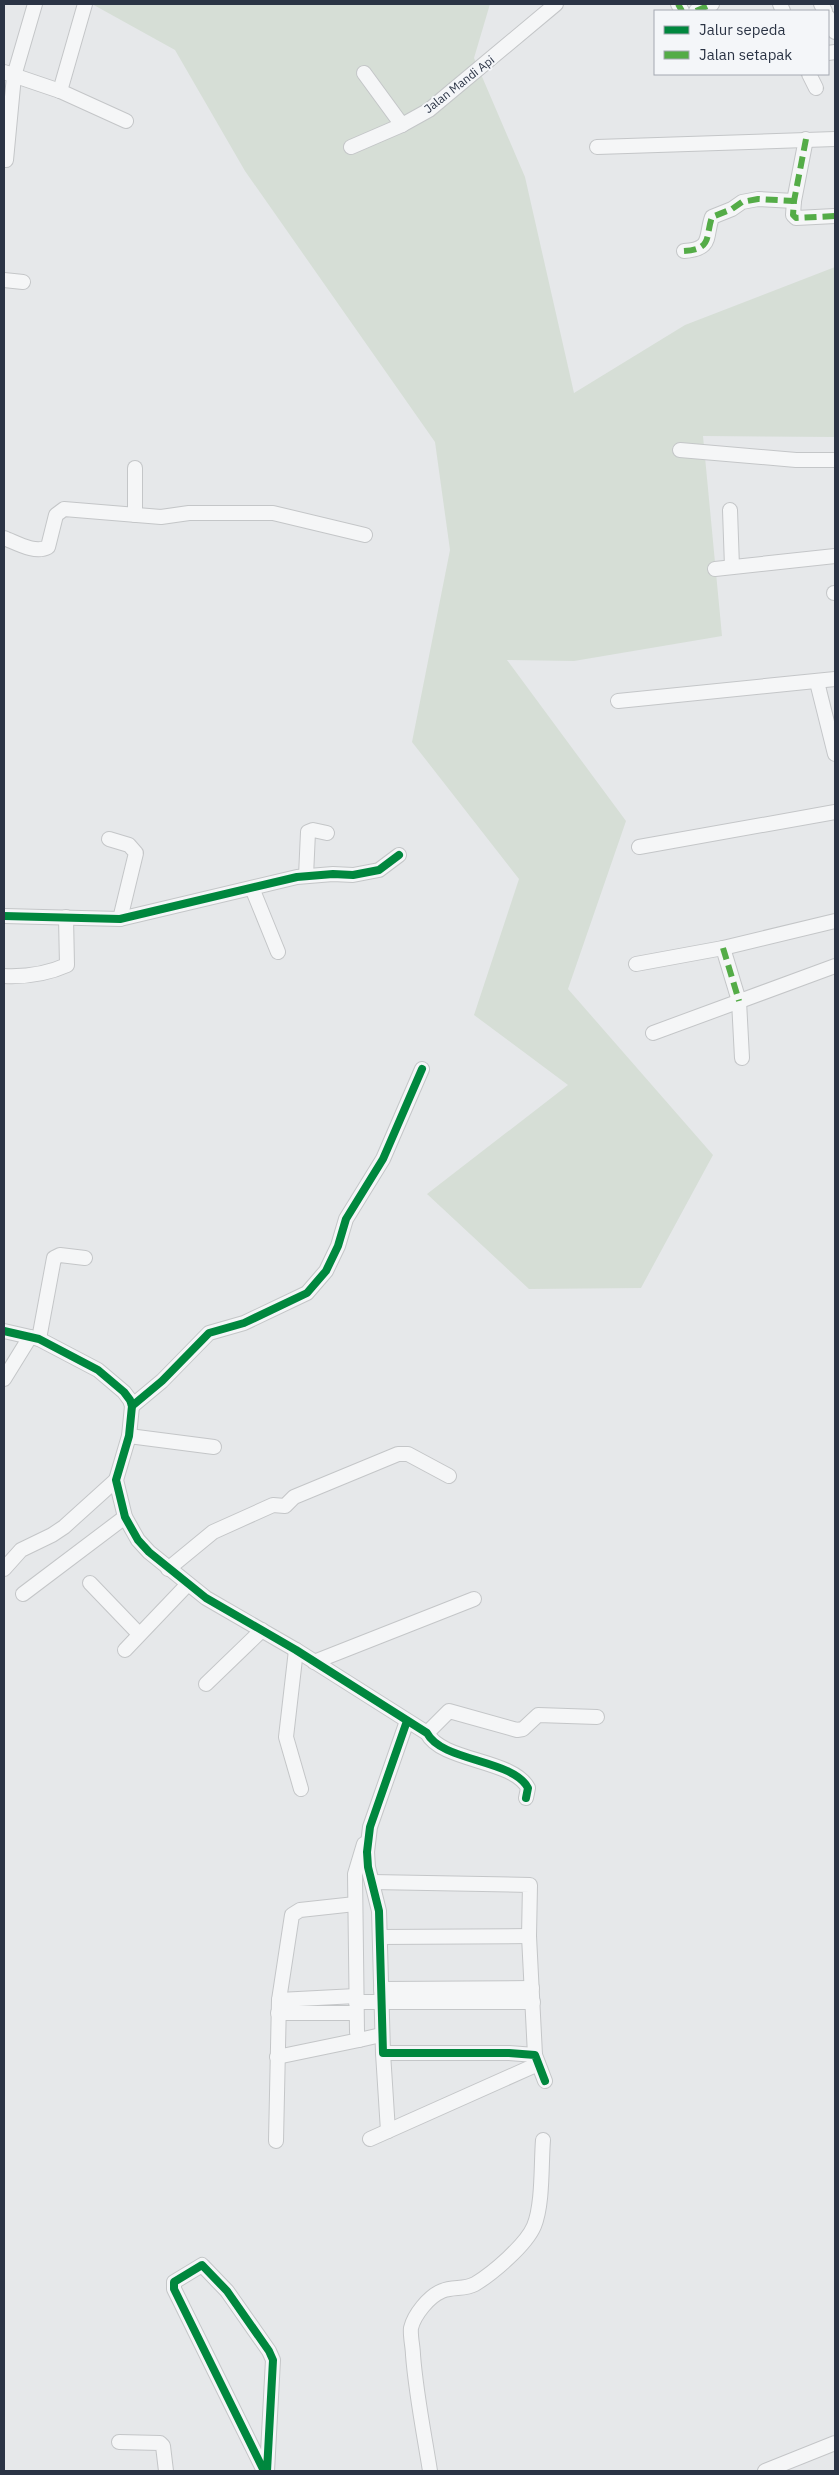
<svg xmlns="http://www.w3.org/2000/svg" width="839" height="2475" font-family="'IBM Plex Sans',sans-serif">
<rect width="100%" height="100%" fill="#e6e8ea"/>
<path fill="#d6ded6" d="M92,4H490L474,58L525,177L574,393L685,325L835,267V437L703,436L722,636L574,661L507,660L626,821L568,989L713,1155L641,1288L529,1289L427,1194L568,1085L474,1015L519,879L412,742L450,550L435,442L245,171L175,50Z"/>
<g fill="none" stroke-linecap="round" stroke-linejoin="round">
<defs>
<g id="minor">
<path d="M678,4L682,11"/>
<path d="M780,4L783,11"/>
<path d="M821,4L825,11"/>
<path d="M696,11L712,4"/>
<path d="M828,17L835,32"/>
<path d="M828,53L835,52"/>
<path d="M4,72L60,91L126,121"/>
<path d="M364,73L402,125"/>
<path d="M809,74L816,88"/>
<path d="M60,91L85,4"/>
<path d="M806,139L794,201L793,215L796,218L835,216"/>
<path d="M351,147L402,125L429,110L556,4"/>
<path d="M597,147L835,139"/>
<path d="M6,160L14,76L35,4"/>
<path d="M684,251C713,249 705,237 712,217L732,209L742,202L758,199L794,201"/>
<path d="M4,280L23,282"/>
<path d="M680,450L796,460H835"/>
<path d="M135,468V515"/>
<path d="M730,510L732,567"/>
<path d="M4,538C17,543 35,554 48,547L56,515L64,509L161,517L189,513H273L365,535"/>
<path d="M715,569L835,556"/>
<path d="M834,593H835"/>
<path d="M817,682L835,754"/>
<path d="M618,701L835,679"/>
<path d="M109,839L129,845L136,853L120,919"/>
<path d="M639,847L835,812"/>
<path d="M306,876L308,832L313,830L327,833"/>
<path d="M252,888L278,952"/>
<path d="M4,916L120,919L297,877L333,874L353,875L379,870L399,855"/>
<path d="M723,948L739,1001L742,1058"/>
<path d="M636,964L723,948L835,921"/>
<path d="M4,976C26,977 47,974 67,965L66,917"/>
<path d="M653,1033L835,966"/>
<path d="M4,1331L39,1339L98,1370L124,1392L130,1400L132,1406L129,1436L116,1480L125,1517L138,1540L149,1552L206,1598L296,1650L427,1733C442,1762 513,1759 528,1788L526,1798"/>
<path d="M39,1339L54,1258L60,1255L85,1258"/>
<path d="M4,1379L30,1337"/>
<path d="M132,1406L162,1381L209,1333L244,1323L307,1293L326,1271L338,1246L346,1219L383,1159L422,1069"/>
<path d="M129,1436L214,1447"/>
<path d="M4,1569L21,1550L52,1535L64,1527L116,1480"/>
<path d="M168,1569L213,1532L273,1505L285,1506L294,1497L398,1454H408L449,1476"/>
<path d="M90,1583L139,1634"/>
<path d="M23,1594L125,1517"/>
<path d="M125,1650L187,1585"/>
<path d="M296,1650L286,1737L301,1789"/>
<path d="M314,1662L474,1599"/>
<path d="M206,1684L262,1630"/>
<path d="M407,1721L370,1827L367,1852L368,1867L379,1911L383,2053H509L535,2055L545,2081"/>
<path d="M427,1733L449,1711L517,1730L523,1729L538,1715L597,1717"/>
<path d="M364,1844L355,1874L357,2032L359,2040L381,2035"/>
<path d="M372,1882L530,1885L529,1936L535,2055"/>
<path d="M380,1937L529,1936"/>
<path d="M381,1989L532,1988"/>
<path d="M279,2000L356,1996"/>
<path d="M356,2002H533"/>
<path d="M278,2013H356"/>
<path d="M383,2053L388,2131"/>
<path d="M277,2057L359,2040"/>
<path d="M370,2139L538,2064"/>
<path d="M276,2141L279,2000L292,1915L300,1910L355,1904"/>
<path d="M119,2442L160,2443L163,2446L166,2471"/>
<path d="M264,2471L174,2289V2282L202,2265L227,2291L269,2351L273,2360L267,2471"/>
<path d="M430,2471C424,2433 416,2394 413,2355C413,2347 410,2336 411,2328C414,2315 429,2296 442,2291C453,2286 464,2290 475,2284C493,2273 526,2245 534,2226C543,2204 541,2165 543,2140"/>
<path d="M765,2471L835,2443"/>
</g>
</defs>
<use href="#minor" stroke="#c4c6c8" stroke-width="16"/>
<use href="#minor" stroke="#f5f6f7" stroke-width="14"/>
<g stroke="#54ac47" stroke-width="6" stroke-dasharray="12 6" stroke-linecap="butt">
<path d="M678,4L682,11"/>
<path d="M696,11L712,4"/>
<path d="M806,139L794,201L793,215L796,218L835,216"/>
<path d="M684,251C713,249 705,237 712,217L732,209L742,202L758,199L794,201"/>
<path d="M723,948L739,1001"/>
</g>
<defs>
<g id="cycleway">
<path d="M4,916L120,919L297,877L333,874L353,875L379,870L399,855"/>
<path d="M4,1331L39,1339L98,1370L124,1392L130,1400L132,1406L129,1436L116,1480L125,1517L138,1540L149,1552L206,1598L296,1650L427,1733C442,1762 513,1759 528,1788L526,1798"/>
<path d="M132,1406L162,1381L209,1333L244,1323L307,1293L326,1271L338,1246L346,1219L383,1159L422,1069"/>
<path d="M407,1721L370,1827L367,1852L368,1867L379,1911L383,2053H509L535,2055L545,2081"/>
<path d="M264,2471L174,2289V2282L202,2265L227,2291L269,2351L273,2360L267,2471"/>
</g>
</defs>
<use href="#cycleway" stroke="#f4f6f9" stroke-width="11"/>
<use href="#cycleway" stroke="#00873e" stroke-width="8"/>
</g>
<g text-anchor="middle" dominant-baseline="central" stroke-width="4" stroke-linejoin="round" paint-order="stroke">
<g font-size="12" fill="#2b3445" stroke="#f4f6f9">
<text transform="translate(459 84) rotate(-38)">Jalan Mandi Api</text>
</g>
</g>
<rect width="839" height="2475" fill="none" stroke="#2b3445" stroke-width="10"/>
<rect x="654" y="10" width="175" height="65" fill="#f4f6f9" stroke="#a4a8b1"/>
<rect x="664" y="26" width="25" height="8" fill="#00873e" stroke="#a4a8b1"/>
<text x="699" y="35" font-size="15" fill="#2b3445">Jalur sepeda</text>
<rect x="664" y="51" width="25" height="8" fill="#54ac47" stroke="#a4a8b1"/>
<text x="699" y="60" font-size="15" fill="#2b3445">Jalan setapak</text>
</svg>
